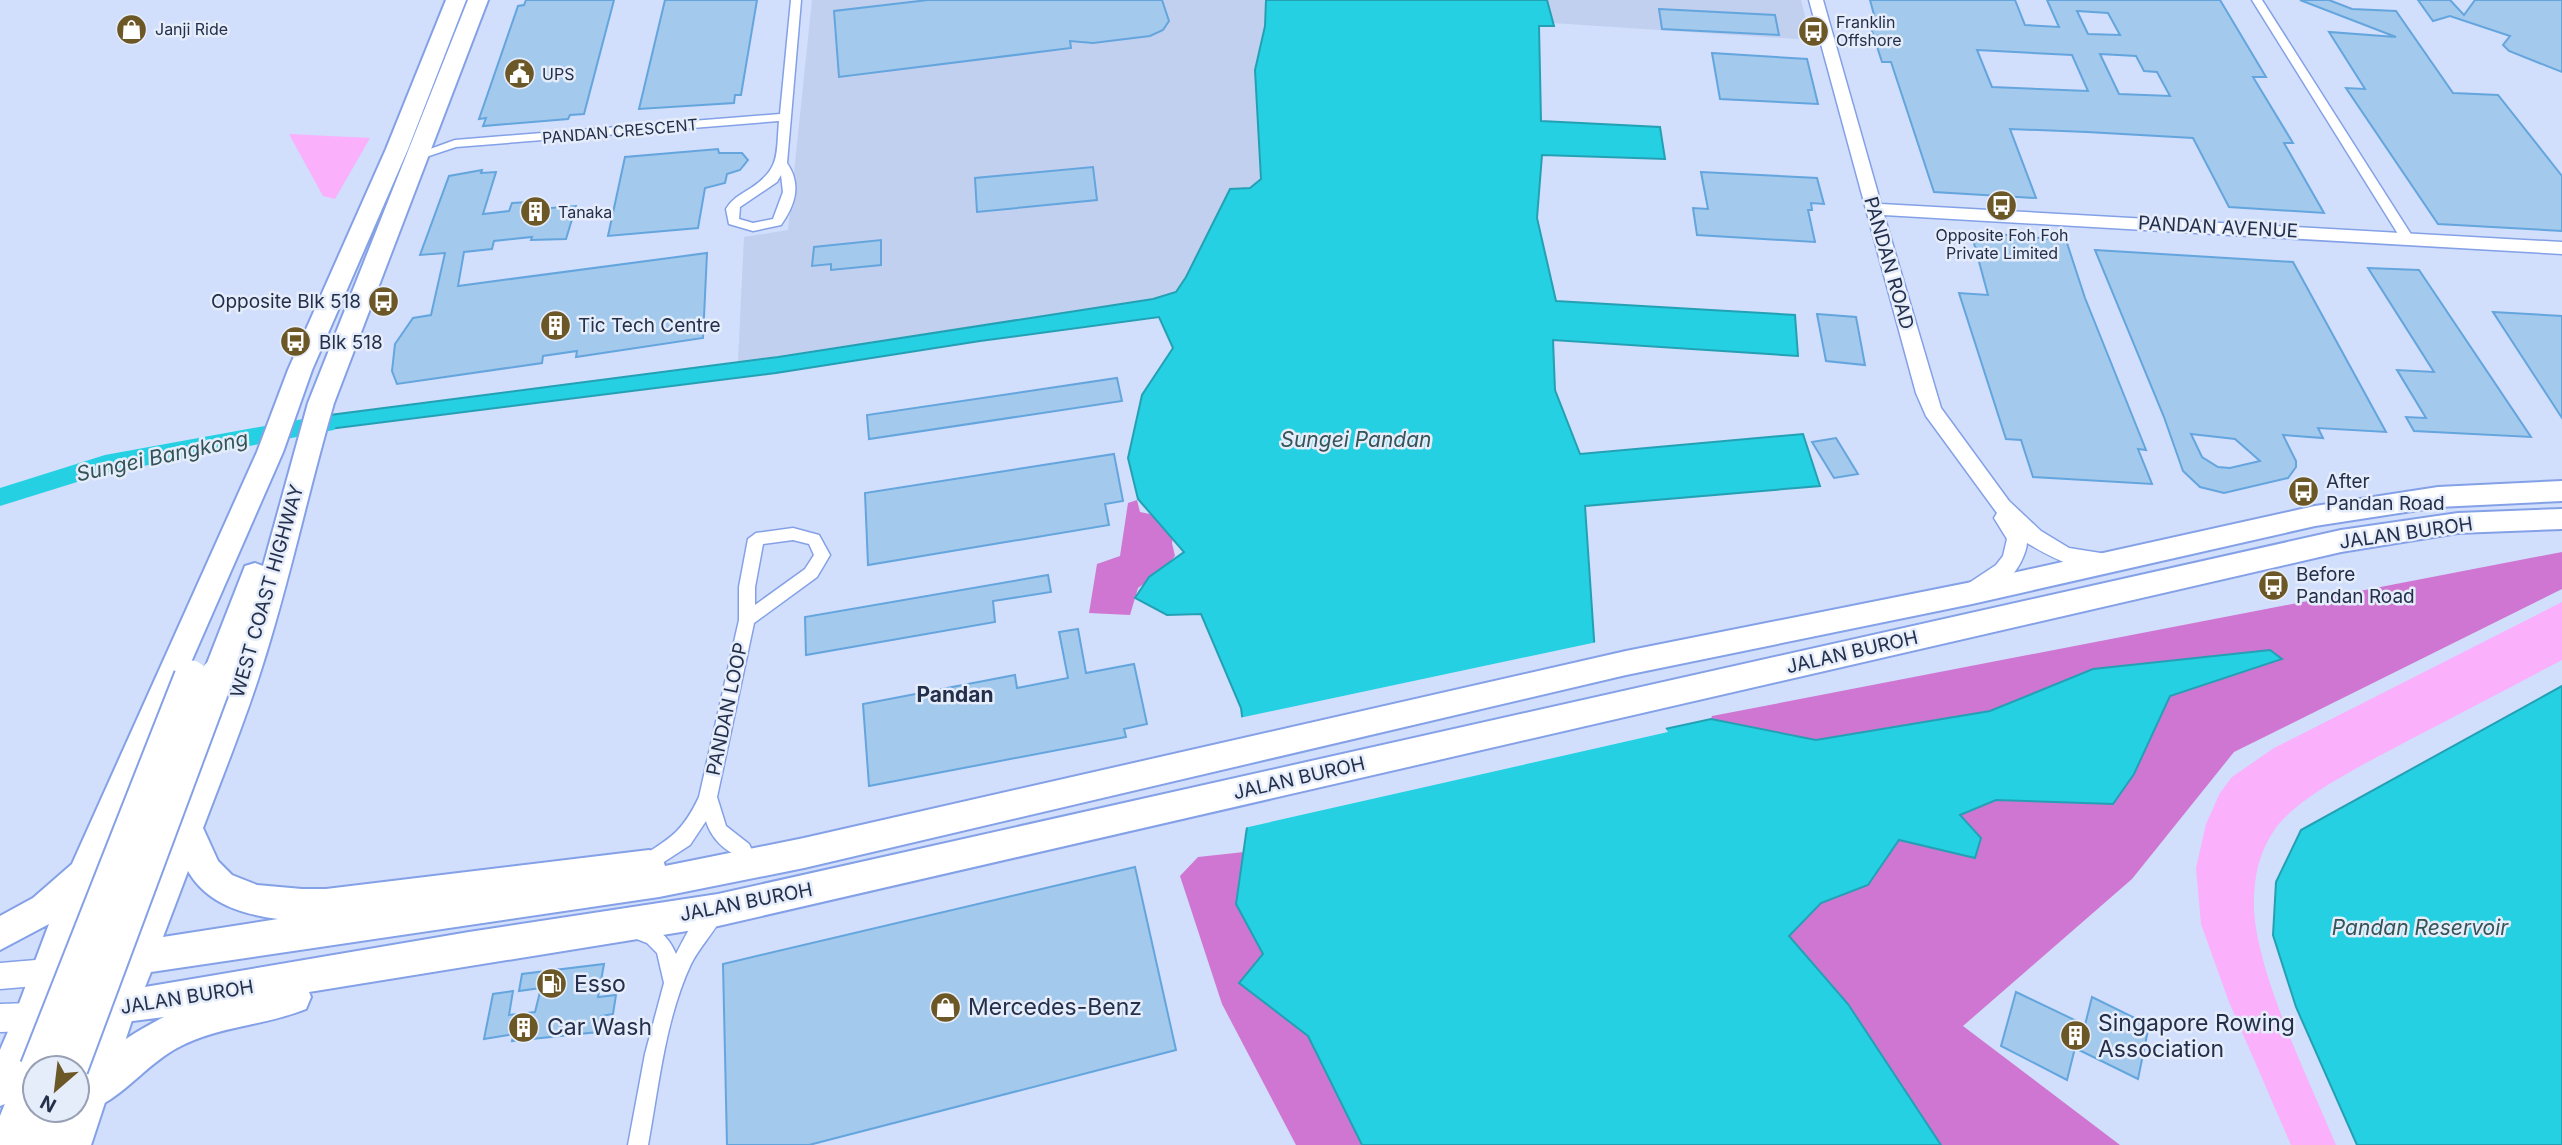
<svg xmlns="http://www.w3.org/2000/svg" width="2562" height="1145" font-family="Inter,sans-serif">
<rect width="100%" height="100%" fill="#d1defc"/>
<g fill="#c1d0ef">
<path d="M812,0H1269L1261,179L1250,188L1176,292L1153,299L738,362L744,237L788,230Z"/>
<path d="M1547,0H1801L1811,40L1553,23Z"/>
</g>
<g fill="#fab0fb">
<path d="M289,134L370,138L335,199L323,196Z"/>
<path d="M2562,602V660C2512,686 2462,713 2411,739C2373,760 2300,794 2275,829C2258,853 2253,881 2254,910C2258,977 2309,1080 2336,1145H2291L2229,1002L2201,924L2196,868L2206,824L2220,793L2232,777L2274,748Z"/>
</g>
<g fill="#cf76d2">
<path d="M1137,500L1140,512L1164,517L1175,526L1172,543L1175,556L1163,570L1138,588L1130,615L1089,613L1097,564L1120,556L1128,503Z"/>
<path d="M2562,552V589L2234,752L2132,879L1963,1026L2120,1145H1941L1848,1004L1789,936L1821,903L1868,884L1899,840L1996,800L2134,774L2170,696L2281,659L2093,669L1990,711L1816,740L1711,719L1712,716Z"/>
<path d="M1244,852L1236,904L1263,954L1239,983L1308,1036L1362,1145H1296L1222,1004L1180,876L1198,857Z"/>
</g>
<g fill="#24d0e2" stroke="#24a0b5" stroke-width="2">
<path d="M1266,0H1547L1554,26H1539L1541,121L1660,127L1665,159L1542,155L1537,218L1556,301L1795,315L1798,356L1553,340L1555,390L1580,454L1803,434L1820,486L1585,506L1599,713L1642,734L1711,719L1816,740L1990,711L2093,669L2270,650L2282,659L2170,696L2134,774L2113,804L1996,800L1960,815L1981,838L1975,858L1899,840L1868,885L1821,903L1789,936L1848,1004L1941,1145H1362L1308,1036L1239,983L1263,954L1236,904L1252,792L1241,708L1201,614L1167,615L1135,598L1149,577L1184,552L1138,499L1128,458L1142,395L1173,348L1159,317L980,341L776,373L321,430L330,415L778,357L1153,299L1176,292L1186,277L1230,189L1250,188L1261,179L1255,70L1265,26Z"/>
<path d="M2562,686V1145H2357L2296,1007L2273,935L2276,882L2301,830Z"/>
</g>
<path fill="#d1defc" d="M1597,642L1602,710L1642,731L1664,726L1668,732L1244,828L1249,792L1239,718Z"/>
<g fill="none" stroke-linecap="round" stroke-linejoin="round">
<path fill="#24d0e2" fill-rule="evenodd" d="M325,415L334,418L337,424L334,430L106,473L0,506V488L105,455Z"/>
</g>
<g fill="#a3c9ec" stroke="#64a5de" stroke-width="2" fill-rule="evenodd">
<path d="M526,0H614L584,114L570,115L568,119L483,126L486,118L479,119L518,6L524,5Z"/>
<path d="M665,0H757L741,95H735L734,103L639,109Z"/>
<path d="M928,0H1162L1169,21L1163,30L1150,36L1093,43L1070,41L1071,48L839,77L834,11Z"/>
<path d="M1870,0H2015L2025,25L2059,27L2047,0H2220L2266,77H2253L2293,143H2284L2324,213L2229,207L2193,138L2087,132L2010,129L2036,198L1934,192L1891,62H1882L1869,22H1876ZM2077,11L2108,13L2120,35L2088,34ZM1977,50L2072,55L2088,91L1992,87ZM2100,54L2136,56L2144,71L2157,72L2170,96L2119,94Z"/>
<path d="M2300,0H2329L2352,9L2396,11L2453,93L2498,95L2562,176V231L2438,224L2346,88L2365,89L2329,32L2396,37Z"/>
<path d="M2418,0H2450L2464,15L2475,0H2562V72L2509,51L2503,45L2510,36L2450,16L2433,21Z"/>
<path d="M1659,9L1775,15L1779,35L1662,29Z"/>
<path d="M1712,53L1807,59L1818,104L1720,99Z"/>
<path d="M718,149L719,153H742L748,160L740,170L727,174L725,183L705,188L698,228L608,236L625,157Z"/>
<path d="M1093,167L1097,200L977,212L975,178Z"/>
<path d="M482,170L481,173L496,172L483,214L509,211L512,203L528,202L525,210L576,206L566,239L531,240L532,237L494,241L492,249L464,252L458,286L707,253L703,338L576,357L577,351L543,356L542,363L397,384L392,371L395,344L413,318L431,315L445,253L420,255L449,176Z"/>
<path d="M1701,172L1817,178L1824,204L1811,203L1812,210H1808L1815,242L1697,235L1693,208L1708,209Z"/>
<path d="M1971,232L2066,240L2085,298L2146,450L2138,449L2152,484L2033,477L2021,440L2006,439L1959,293L1988,295Z"/>
<path d="M881,240V265L831,270V264L812,266L814,247Z"/>
<path d="M2095,250L2293,262L2386,432L2318,428L2323,438L2283,435L2296,461V467L2288,478L2224,493L2200,487L2183,471L2164,417ZM2191,434L2235,439L2260,461L2230,468L2218,467L2202,457Z"/>
<path d="M2368,268L2419,270L2531,437L2414,431L2406,417L2426,418L2397,370L2434,372Z"/>
<path d="M2493,312L2562,316V418Z"/>
<path d="M1817,314L1856,317L1865,365L1826,361Z"/>
<path d="M1117,378L1122,401L869,439L867,415Z"/>
<path d="M1836,438L1858,474L1834,478L1812,442Z"/>
<path d="M1114,454L1123,501L1105,504L1109,525L868,565L865,493Z"/>
<path d="M1048,575L1051,592L993,601L995,622L806,655L805,617Z"/>
<path d="M1078,629L1086,673L1134,664L1147,724L1124,729L1126,737L869,786L863,704L1015,675L1017,688L1068,678L1059,632Z"/>
<path d="M1135,867L1176,1050L809,1145H727L723,964Z"/>
<path d="M604,964L598,997L616,995L613,1014L601,1016L598,1032L512,1041L514,1034L484,1039L493,994L513,991L509,1015L535,1012L541,988L519,991L522,974Z"/>
<path d="M2016,992L2085,1025L2092,997L2149,1025L2138,1079L2075,1048L2067,1080L2001,1046Z"/>
</g>
<g fill="none" stroke-linecap="round" stroke-linejoin="round">
<defs>
<g id="minor">
<path d="M791,0H801L787,163C802,185 795,205 781,225L753,231L729,224L726,209C732,199 741,194 751,188C781,168 776,154 779,121L456,147L414,161L408,157L455,140L780,114ZM781,175L783,192L773,219L753,223L739,219L740,207L777,182Z"/>
<path d="M2252,0H2262L2414,239L2413,242H2403Z"/>
<path d="M793,528L819,535L830,555L817,577L754,623L717,797L726,826L749,844L752,850L749,856L743,858C725,852 711,838 706,821L690,845L650,871L644,873L638,871L635,865L638,859C670,838 682,833 699,797L739,620V587L748,539L756,533ZM793,540L809,544L814,555L805,569L755,605V587L763,544Z"/>
<path d="M714,905L721,908L723,914C715,932 700,946 691,964C665,1020 659,1085 648,1145H628L645,1054L664,983L657,953L647,943L629,936L627,930L629,924L636,921C656,928 668,934 676,954C685,937 696,912 714,905Z"/>
</g>
<path id="tertiary" d="M1809,0H1823L1881,204L2562,242V254L1884,215L1941,408L2009,501L2041,531L2069,548L2113,555L2116,561L2113,567C2084,576 2051,557 2027,543C2025,567 1993,606 1966,597L1963,591L1966,585L1996,565L2003,556L2007,539L1994,518L1997,513L1926,416L1916,393Z"/>
<g id="secondary">
<path d="M48,959L58,963L62,972L58,981L48,985L0,989V963Z"/>
<path d="M31,1003L41,1007L45,1017L41,1027L31,1031L0,1032V1004Z"/>
</g>
<g id="primary">
<path d="M120,992L132,997L136,1008L91,1145H57L69,1110H77V1086L104,1008L108,997Z"/>
<path d="M31,1001L43,1006L47,1017L12,1101L0,1106V1050L19,1006Z"/>
</g>
<g id="trunk">
<path d="M446,0H466L408,149L312,370L283,452L118,829L56,997L109,992L114,978L93,981L81,977L76,965L81,953L127,943L226,685L217,688L207,685L202,676L245,566L255,563L263,566L308,403L468,0H488L334,403C308,491 290,580 262,667C245,721 223,775 203,828L218,861L232,875L257,885L302,889H326L649,850L661,854L665,866L804,838L1626,651L1972,582L2315,506L2438,487L2562,481V501L2438,507L2315,526L1972,604L1626,675L804,868L659,897L151,972L145,987L469,932L718,894L2341,530L2458,513L2562,509V529L2458,533L2341,552L718,926L309,992L311,997L306,1009C264,1026 217,1026 177,1048C147,1064 124,1096 94,1108L81,1103C79,1097 76,1093 77,1087C83,1062 142,1028 164,1017L31,1034L19,1029L14,1017L49,924L0,950V916L33,898L72,864L257,452L288,370L386,149ZM188,871C207,904 242,914 278,919L163,937Z"/>
<path d="M35,1056L48,1061L50,1068H35V1110H73L60,1145H0V1116L22,1061Z"/>
</g>
</defs>
<use href="#minor" stroke="#84a1e7" stroke-width="3"/>
<use href="#tertiary" stroke="#84a1e7" stroke-width="3"/>
<use href="#secondary" stroke="#84a1e7" stroke-width="3"/>
<use href="#primary" stroke="#84a1e7" stroke-width="4"/>
<use href="#trunk" stroke="#84a1e7" stroke-width="4"/>
<use href="#minor" fill="#fff" fill-rule="evenodd"/>
<use href="#tertiary" fill="#fff" fill-rule="evenodd"/>
<use href="#secondary" fill="#fff" fill-rule="evenodd"/>
<use href="#primary" fill="#fff" fill-rule="evenodd"/>
<use href="#trunk" fill="#fff" fill-rule="evenodd"/>
<defs>
<g id="trunk-bridge">
<path d="M37,1068L191,677"/>
<path d="M71,1068L217,676"/>
</g>
</defs>
<use href="#trunk-bridge" stroke="#84a1e7" stroke-width="37" stroke-linecap="butt"/>
<use href="#trunk-bridge" stroke="#fff" stroke-width="33"/>
</g>
<defs>
<symbol id="shop-disc" viewBox="-11 -11 22 22"><circle r="9.5" fill="#6c5727" stroke="#e5ecfa"/><path d="M-5-2.5h2.3a2.7 3.5 0 0 1 5.4 0H5L5.5 6h-11ZM-1.5-2.5h3a1.5 2.3 0 0 0-3 0Z" fill="#fff"/></symbol>
<symbol id="bus-disc" viewBox="-11 -11 22 22"><circle r="9.5" fill="#6c5727" stroke="#e5ecfa"/><path d="M-5-6H5V4H4V6H2V4H-2V6H-4V4H-5ZM-3.5-4V0h7V-4ZM-3.5 1.2v1.5H-2V1.2ZM2 1.2v1.5H3.5V1.2Z" fill="#fff"/></symbol>
<symbol id="civic-disc" viewBox="-11 -11 22 22"><circle r="9.5" fill="#6c5727" stroke="#e5ecfa"/><path d="M-.6-6.5H3V-4.5H.6V-3L4-1V1h2V6H-6V1h2V-1L-.6-3ZM-1.2 2.5V6h2.4V2.5Z" fill="#fff"/></symbol>
<symbol id="building-disc" viewBox="-11 -11 22 22"><circle r="9.5" fill="#6c5727" stroke="#e5ecfa"/><path d="M-4-6H4V6H1V3H-1V6H-4ZM-2.5-4.3h1.7v1.8h-1.7ZM.8-4.3h1.7v1.8H.8ZM-2.5-1h1.7V.8h-1.7ZM.8-1h1.7V.8H.8Z" fill="#fff"/></symbol>
<symbol id="fuel-disc" viewBox="-11 -11 22 22"><circle r="9.5" fill="#6c5727" stroke="#e5ecfa"/><path d="M-5.5-6h7V0h2V4h1.3V-2.5L3-4.5l.8-.8L6-3V5H2.5V1h-1V6h-7ZM-4.2-4.7v3.2H.2V-4.7Z" fill="#fff"/></symbol>
</defs>
<g fill-rule="evenodd">
<use href="#shop-disc" x="114" y="12" width="35" height="35"/>
<use href="#bus-disc" x="1796" y="14" width="35" height="35"/>
<use href="#civic-disc" x="502" y="56" width="35" height="35"/>
<use href="#bus-disc" x="1984" y="188" width="35" height="35"/>
<use href="#building-disc" x="518" y="194" width="35" height="35"/>
<use href="#bus-disc" x="366" y="284" width="35" height="35"/>
<use href="#building-disc" x="538" y="308" width="35" height="35"/>
<use href="#bus-disc" x="278" y="324" width="35" height="35"/>
<use href="#bus-disc" x="2286" y="474" width="35" height="35"/>
<use href="#bus-disc" x="2256" y="568" width="35" height="35"/>
<use href="#fuel-disc" x="534" y="966" width="35" height="35"/>
<use href="#shop-disc" x="928" y="990" width="35" height="35"/>
<use href="#building-disc" x="506" y="1010" width="35" height="35"/>
<use href="#building-disc" x="2058" y="1018" width="35" height="35"/>
</g>
<g text-anchor="middle" dominant-baseline="central" stroke-width="5" stroke-linejoin="round" paint-order="stroke">
<g font-size="16" fill="#232f4b" stroke="#e5ecfa" text-anchor="start">
<text x="1836" y="22">Franklin<tspan x="1836" dy="18">Offshore</tspan></text>
<text x="155" y="29">Janji Ride</text>
<text x="542" y="74">UPS</text>
<text x="558" y="212">Tanaka</text>
<text x="2002" y="235" text-anchor="middle">Opposite Foh Foh<tspan x="2002" dy="18">Private Limited</tspan></text>
</g>
<g font-size="16" fill="#232f4b" stroke="#e5ecfa">
<text transform="translate(620 131) rotate(-5)">PANDAN CRESCENT</text>
</g>
<g font-size="19" fill="#232f4b" stroke="#e5ecfa">
<text transform="translate(2218 227) rotate(3)">PANDAN AVENUE</text>
<text transform="translate(1889 263) rotate(74)">PANDAN ROAD</text>
<text transform="translate(2406 533) rotate(-8)">JALAN BUROH</text>
<text transform="translate(267 591) rotate(-74)">WEST COAST HIGHWAY</text>
<text transform="translate(1852 652) rotate(-13)">JALAN BUROH</text>
<text transform="translate(727 709) rotate(-78)">PANDAN LOOP</text>
<text transform="translate(1299 778) rotate(-13)">JALAN BUROH</text>
<text transform="translate(746 902) rotate(-11)">JALAN BUROH</text>
<text transform="translate(187 997) rotate(-9)">JALAN BUROH</text>
</g>
<g font-size="19" fill="#232f4b" stroke="#e5ecfa" text-anchor="start">
<text x="361" y="301" text-anchor="end">Opposite Blk 518</text>
<text x="578" y="325">Tic Tech Centre</text>
<text x="319" y="342">Blk 518</text>
<text x="2326" y="481">After<tspan x="2326" dy="22">Pandan Road</tspan></text>
<text x="2296" y="574">Before<tspan x="2296" dy="22">Pandan Road</tspan></text>
</g>
<g font-size="21" font-style="italic" fill="#345458" stroke="#e5ecfa">
<text x="1356" y="439">Sungei Pandan</text>
<text transform="translate(162 456) rotate(-12)">Sungei Bangkong</text>
<text x="2420" y="927">Pandan Reservoir</text>
</g>
<g font-size="21" font-weight="bold" fill="#232f4b" stroke="#e5ecfa">
<text x="955" y="694">Pandan</text>
</g>
<g font-size="23" fill="#232f4b" stroke="#e5ecfa" text-anchor="start">
<text x="574" y="984">Esso</text>
<text x="968" y="1007">Mercedes-Benz</text>
<text x="2098" y="1023">Singapore Rowing<tspan x="2098" dy="26">Association</tspan></text>
<text x="547" y="1027">Car Wash</text>
</g>
</g>
<g transform="translate(56 1089) rotate(208)"><circle r="33" fill="#e5ecfa" stroke="#97a0b4" stroke-width="2"/>
<path d="M0-5L12 26L0 18L-12 26Z" fill="#6c5727"/>
<text y="-10" font-size="19" font-weight="bold" text-anchor="middle" fill="#232f4b">N</text>
</g>
</svg>
